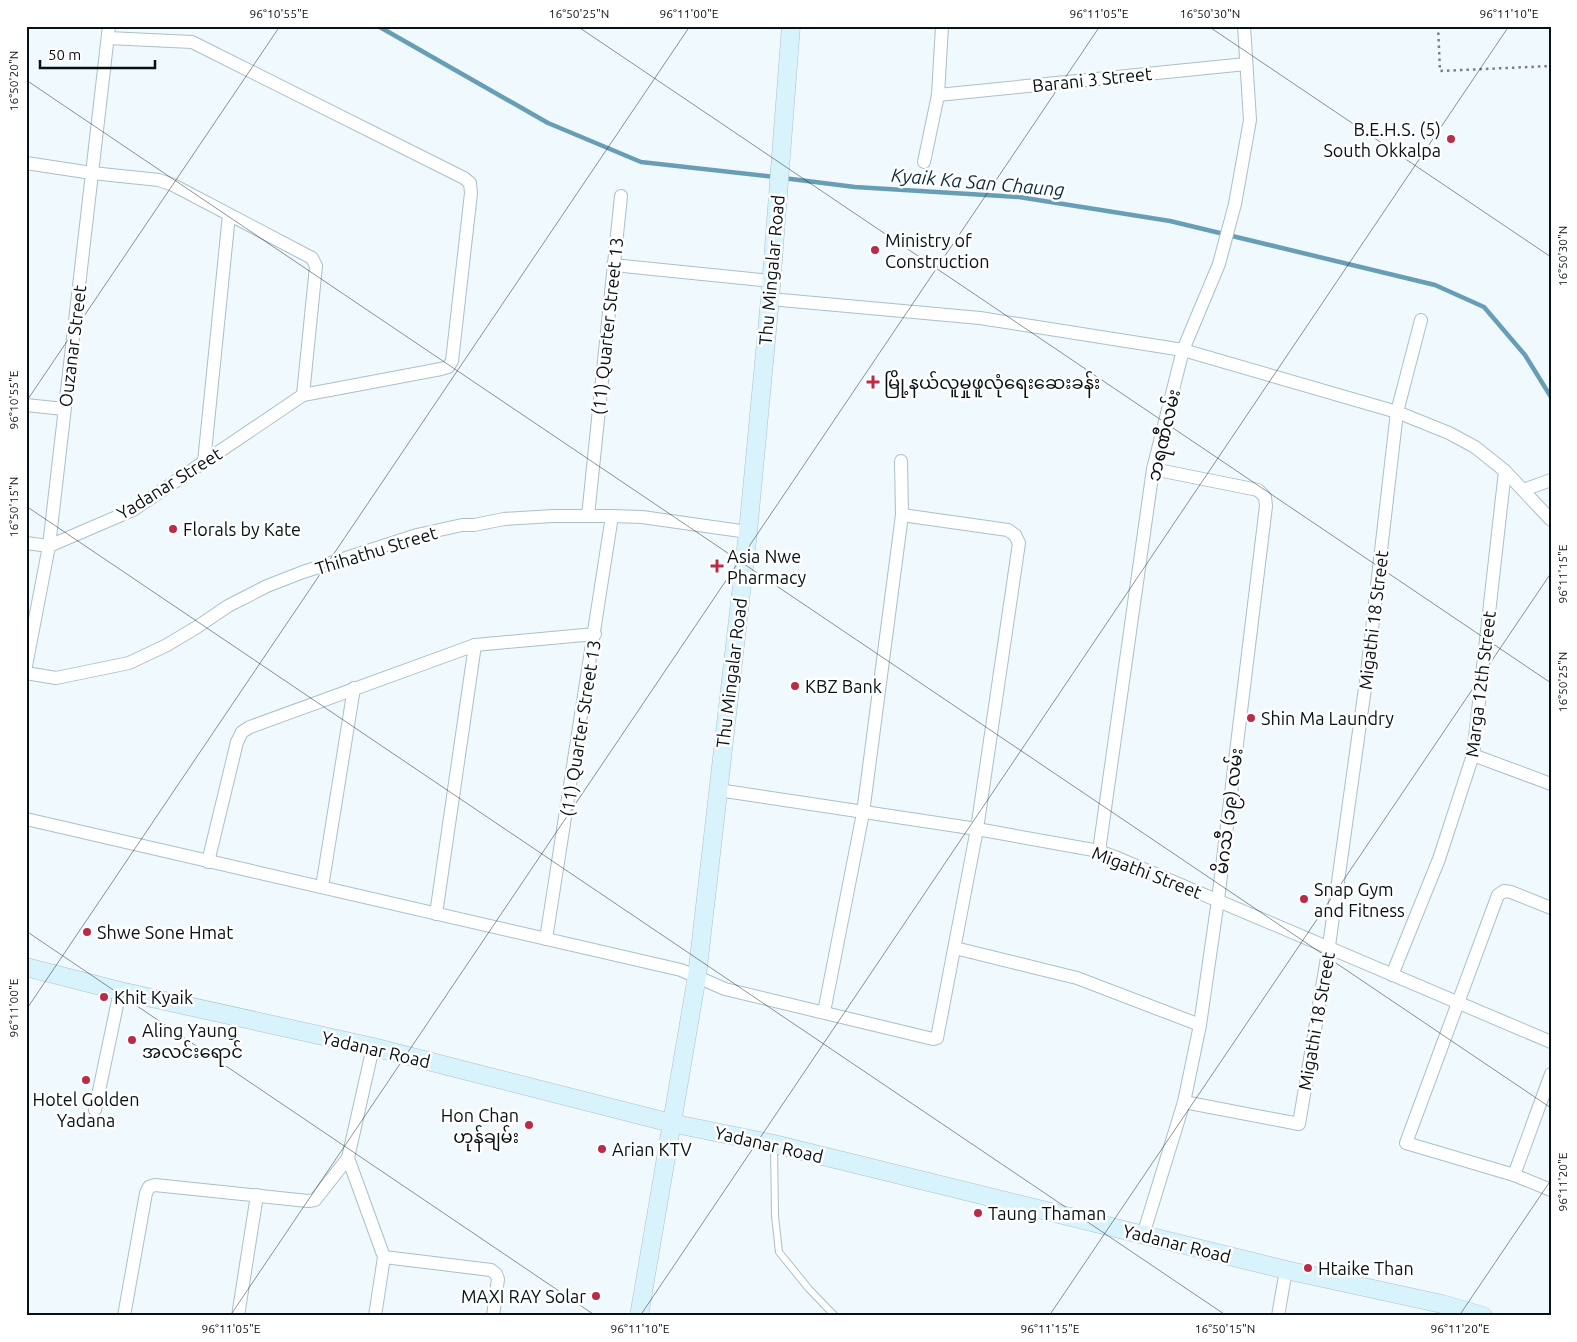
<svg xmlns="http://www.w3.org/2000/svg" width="1577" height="1342" font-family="Ubuntu,'Noto Sans Myanmar',sans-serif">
<rect width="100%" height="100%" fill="#f0f9fd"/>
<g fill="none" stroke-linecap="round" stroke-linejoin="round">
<g stroke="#689eb5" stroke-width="4.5">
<path d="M378,26L548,123L641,162L775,177"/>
<path d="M783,178L855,187L1019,197L1170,221L1435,285L1484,307L1525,355L1551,397"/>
</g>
<defs>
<path id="lane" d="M774,1145L775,1216L779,1252L809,1289L835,1316"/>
<g id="street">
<path d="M938,95L1246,64"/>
<path d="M924,162L938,95L942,26"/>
<path d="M26,163L92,173L159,180L173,185L312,258L316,266L303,395"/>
<path d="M613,265L771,281"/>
<path d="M770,299L980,318L1183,350L1397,412L1449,433L1475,447L1505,471L1551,520"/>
<path d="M26,405L64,409"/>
<path d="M204,462L229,215"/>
<path d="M1523,490L1551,480"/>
<path d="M588,516L621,196"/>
<path d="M26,543L49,546L133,510L303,395L441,369L448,367L452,361L471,193L470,183L464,178L192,42L108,38"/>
<path d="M26,666L49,546L109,26"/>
<path d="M26,673L56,678L129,663L167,645L197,627L228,606L267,586L303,572L417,535L462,525H474L504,519L553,516H612L642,517L748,532"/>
<path d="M1473,755L1551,784"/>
<path d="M718,790L977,829L1099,851L1115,857L1551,1042"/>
<path d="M26,819L681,970L725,989L933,1039L937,1038L977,829L1019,543L1015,535L1008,530L902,515"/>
<path d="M1099,851L1153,469L1183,350L1219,264L1235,204L1250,120L1244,26"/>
<path d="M208,862L237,742L242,732L250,727L475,645L595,634"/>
<path d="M322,887L354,688"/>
<path d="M1551,908L1511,892L1504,891L1498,895L1406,1143L1514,1175L1551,1190"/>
<path d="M436,914L475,645"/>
<path d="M546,939L612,516"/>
<path d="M955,948L1077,978L1200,1025"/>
<path d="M1392,975L1439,859L1473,755L1505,471"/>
<path d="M824,1012L863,813L902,515L901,461"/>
<path d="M373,1047L348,1158L384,1257L375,1316"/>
<path d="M1184,1102L1299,1124L1329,946L1366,681L1397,412L1421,320"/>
<path d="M95,1110L120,991"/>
<path d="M1514,1175L1551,1074"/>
<path d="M1143,1235L1184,1102L1200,1025L1218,900L1266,506L1265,497L1258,490L1153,469"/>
<path d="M384,1257L491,1270L496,1274L498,1279L493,1316"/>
<path d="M124,1316L146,1193L149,1187L155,1185L308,1201L315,1200L348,1158"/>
<path d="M238,1316L257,1195"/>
<path d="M1278,1316L1286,1270"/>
</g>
<g id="secondary">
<path d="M26,967L120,991L373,1047L671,1123L774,1144L1286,1270L1442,1304L1483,1316"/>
<path d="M639,1316L697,976L748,532L770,299L791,26"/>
</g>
</defs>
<use href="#lane" stroke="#aac0c9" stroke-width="8"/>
<use href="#street" stroke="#aac0c9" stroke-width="14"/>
<use href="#secondary" stroke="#aac0c9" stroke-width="19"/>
<path stroke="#778084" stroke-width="2.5" stroke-dasharray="2.5 4" stroke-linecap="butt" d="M1438,26L1440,71L1551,66"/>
<use href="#lane" stroke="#fff" stroke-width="6"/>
<use href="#street" stroke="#fff" stroke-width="12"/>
<use href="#secondary" stroke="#d9f3fd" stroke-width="18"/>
</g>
<path fill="none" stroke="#091115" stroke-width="1" stroke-opacity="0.45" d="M577,26L1551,683M1208,26L1551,257M26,80L1551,1108M26,402L280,26M26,506L1227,1316M26,931L596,1316M26,1010L690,26M230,1316L1100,26M640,1316L1509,26M1049,1316L1551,573M1459,1316L1551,1180"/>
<g fill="#bb2a46" stroke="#fff" stroke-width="2">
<circle cx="1451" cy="139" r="5"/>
<circle cx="875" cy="250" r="5"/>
<path d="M870.5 374.5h5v5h5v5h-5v5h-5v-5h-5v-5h5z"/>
<circle cx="173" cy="529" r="5"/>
<path d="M714.5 558.5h5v5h5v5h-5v5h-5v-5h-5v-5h5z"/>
<circle cx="795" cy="686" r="5"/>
<circle cx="1251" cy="718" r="5"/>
<circle cx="1304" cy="899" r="5"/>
<circle cx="87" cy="932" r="5"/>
<circle cx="104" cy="997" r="5"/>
<circle cx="132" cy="1040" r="5"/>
<circle cx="86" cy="1080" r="5"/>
<circle cx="529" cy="1125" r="5"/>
<circle cx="602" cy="1149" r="5"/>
<circle cx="978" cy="1213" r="5"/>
<circle cx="1308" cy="1268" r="5"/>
<circle cx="596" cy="1296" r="5"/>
</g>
<g text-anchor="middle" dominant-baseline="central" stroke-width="5" stroke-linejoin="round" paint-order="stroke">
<g font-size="18" fill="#091115" stroke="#fff">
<text transform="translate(1092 79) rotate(-6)">Barani 3 Street</text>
<text transform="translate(771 270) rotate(-85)">Thu Mingalar Road</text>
<text transform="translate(607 326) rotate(-84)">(11) Quarter Street 13</text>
<text transform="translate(72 346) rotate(-83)">Ouzanar Street</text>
<text transform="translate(1163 435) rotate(-77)">ဘရဏီလမ်း</text>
<text transform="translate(169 483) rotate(-32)">Yadanar Street</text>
<text transform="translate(376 550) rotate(-17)">Thihathu Street</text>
<text transform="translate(1373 620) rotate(-83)">Migathi 18 Street</text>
<text transform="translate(731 673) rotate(-83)">Thu Mingalar Road</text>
<text transform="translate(1480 684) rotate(-83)">Marga 12th Street</text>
<text transform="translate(580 728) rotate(-81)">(11) Quarter Street 13</text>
<text transform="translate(1228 811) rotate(-83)">မိဂသီ (၁၉) လမ်း</text>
<text transform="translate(1147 872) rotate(21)">Migathi Street</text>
<text transform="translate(1316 1021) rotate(-80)">Migathi 18 Street</text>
<text transform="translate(376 1049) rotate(13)">Yadanar Road</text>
<text transform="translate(769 1144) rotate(13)">Yadanar Road</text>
<text transform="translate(1177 1243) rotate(14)">Yadanar Road</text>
</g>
<g font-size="18" fill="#091115" stroke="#fff" text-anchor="start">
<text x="1441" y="129" text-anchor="end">B.E.H.S. (5)<tspan x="1441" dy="21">South Okkalpa</tspan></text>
<text x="885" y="240">Ministry of<tspan x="885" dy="21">Construction</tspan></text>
<text x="884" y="382">မြို့နယ်လူမှုဖူလုံရေးဆေးခန်း</text>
<text x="183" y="529">Florals by Kate</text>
<text x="727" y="556">Asia Nwe<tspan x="727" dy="21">Pharmacy</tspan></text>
<text x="805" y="686">KBZ Bank</text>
<text x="1261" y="718">Shin Ma Laundry</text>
<text x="1314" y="889">Snap Gym<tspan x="1314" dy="21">and Fitness</tspan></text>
<text x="97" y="932">Shwe Sone Hmat</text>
<text x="114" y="997">Khit Kyaik</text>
<text x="142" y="1030">Aling Yaung<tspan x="142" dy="21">အလင်းရောင်</tspan></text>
<text x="86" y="1099" text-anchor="middle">Hotel Golden<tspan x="86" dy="21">Yadana</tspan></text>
<text x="519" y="1115" text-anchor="end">Hon Chan<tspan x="519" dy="21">ဟုန်ချမ်း</tspan></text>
<text x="612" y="1149">Arian KTV</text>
<text x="988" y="1213">Taung Thaman</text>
<text x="1318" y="1268">Htaike Than</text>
<text x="586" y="1296" text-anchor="end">MAXI RAY Solar</text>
</g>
<g font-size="19" font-style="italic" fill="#0a2f3b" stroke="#fff">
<text transform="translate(978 182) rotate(5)">Kyaik Ka San Chaung</text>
</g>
</g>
<rect width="1577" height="1342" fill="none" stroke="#ffffff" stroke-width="55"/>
<path d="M40 60v8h115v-8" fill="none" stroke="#091115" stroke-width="2.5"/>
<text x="48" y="60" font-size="15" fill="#091115" stroke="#ffffff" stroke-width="4" paint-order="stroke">50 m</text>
<rect x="28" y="28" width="1522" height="1286" fill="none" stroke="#091115" stroke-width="2"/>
<g font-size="12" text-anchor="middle" fill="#091115">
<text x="279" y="18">96°10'55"E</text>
<text x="579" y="18">16°50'25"N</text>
<text x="689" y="18">96°11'00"E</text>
<text x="1099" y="18">96°11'05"E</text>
<text x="1210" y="18">16°50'30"N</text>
<text x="1509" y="18">96°11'10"E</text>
<text transform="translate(14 81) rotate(-90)" y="4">16°50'20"N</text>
<text transform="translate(1563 256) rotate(-90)" y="4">16°50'30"N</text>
<text transform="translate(14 400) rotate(-90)" y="4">96°10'55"E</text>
<text transform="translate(14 507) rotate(-90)" y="4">16°50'15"N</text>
<text transform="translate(1563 574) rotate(-90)" y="4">96°11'15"E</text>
<text transform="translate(1563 682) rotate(-90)" y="4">16°50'25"N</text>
<text transform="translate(14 1008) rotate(-90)" y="4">96°11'00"E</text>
<text transform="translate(1563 1182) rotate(-90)" y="4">96°11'20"E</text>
<text x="231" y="1333">96°11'05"E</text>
<text x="640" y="1333">96°11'10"E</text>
<text x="1050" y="1333">96°11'15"E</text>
<text x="1225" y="1333">16°50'15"N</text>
<text x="1460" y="1333">96°11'20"E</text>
</g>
</svg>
